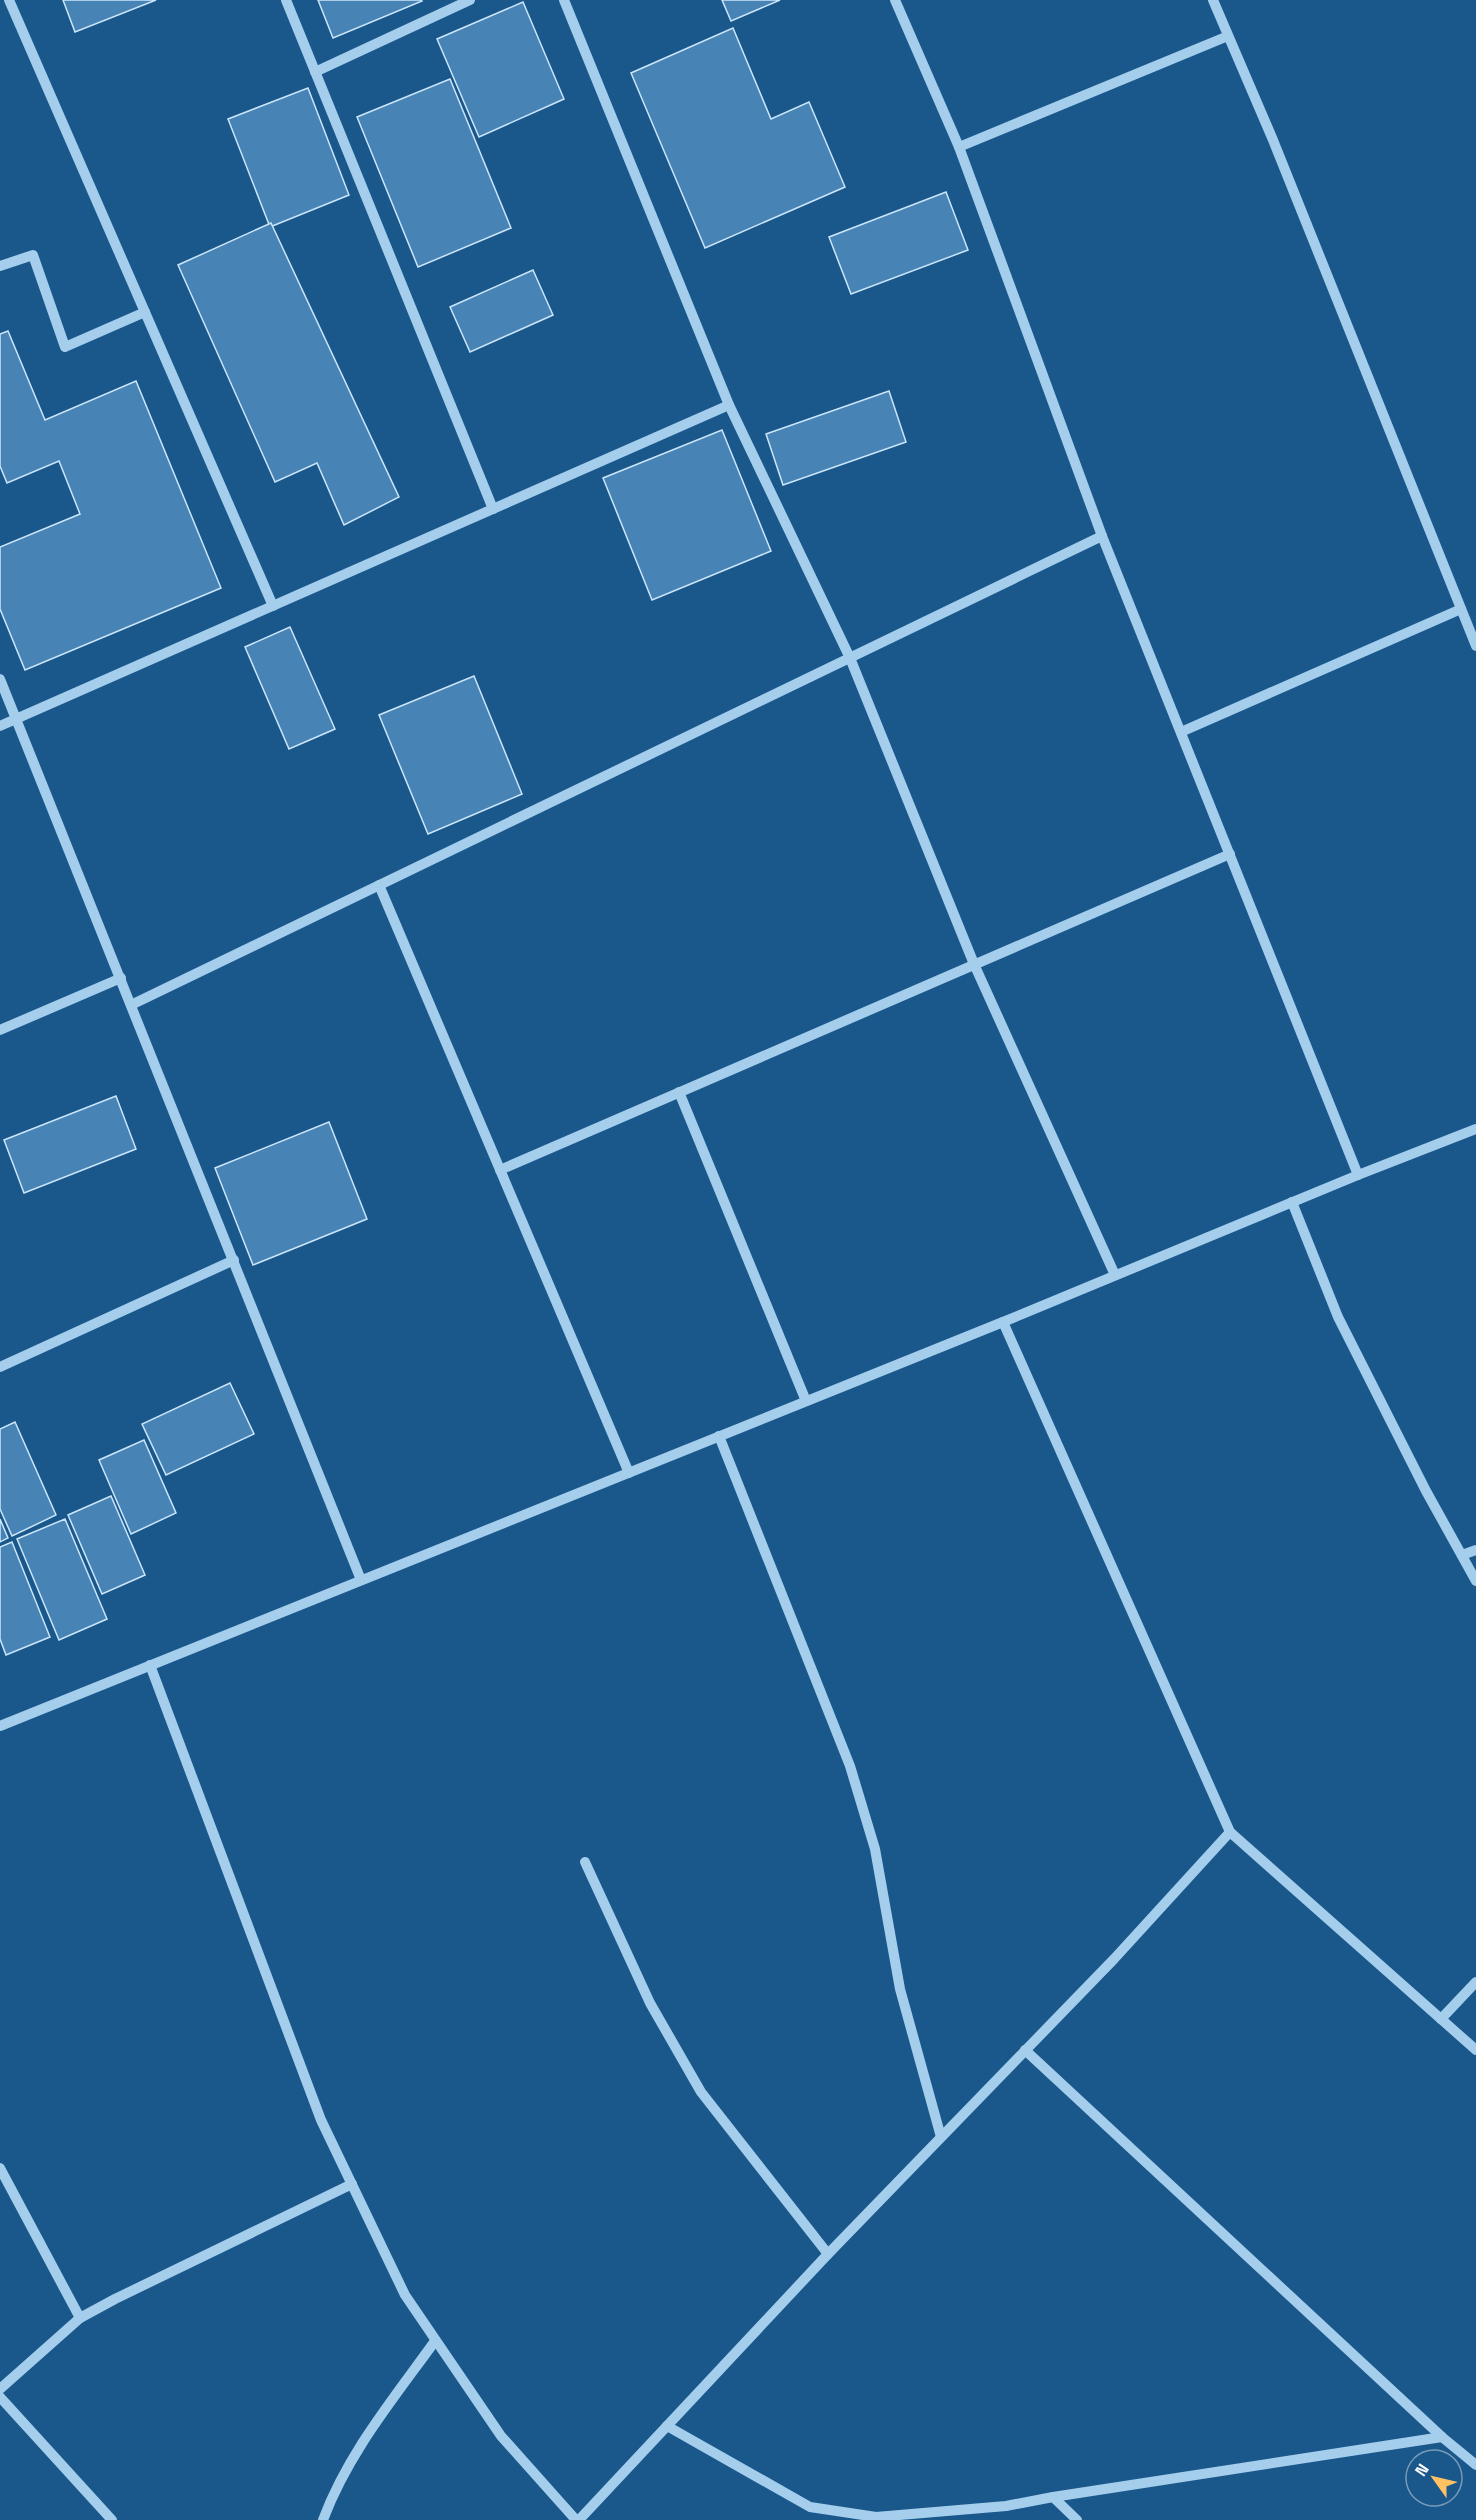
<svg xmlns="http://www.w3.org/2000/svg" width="1476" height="2520" font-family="'Space Grotesk',sans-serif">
<rect width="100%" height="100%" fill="#1a588b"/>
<g fill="#4784b5" stroke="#cbe5fa" stroke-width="1.5">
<path d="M63,0H156L75,32Z"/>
<path d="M318,0H421L422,1L333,38Z"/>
<path d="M722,0H780L731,21Z"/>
<path d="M523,2L564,99L479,137L437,39Z"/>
<path d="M733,28L771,119L809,102L845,187L705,248L631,73Z"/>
<path d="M450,79L511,228L418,267L357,117Z"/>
<path d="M308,88L349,195L270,227L228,119Z"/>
<path d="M946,192L968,250L851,294L829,237Z"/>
<path d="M271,223L399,497L344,525L317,463L275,482L178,265Z"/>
<path d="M533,270L553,315L470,352L450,307Z"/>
<path d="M8,331L45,420L136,381L221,588L25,670L0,609V547L80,514L59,461L7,483L0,466V334Z"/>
<path d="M889,391L906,442L783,485L766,434Z"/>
<path d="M722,430L771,551L652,600L603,478Z"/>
<path d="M290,627L335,729L289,749L245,647Z"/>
<path d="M474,676L522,794L428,834L379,715Z"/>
<path d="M116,1096L136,1149L24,1193L4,1140Z"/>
<path d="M329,1122L367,1219L253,1265L215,1168Z"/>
<path d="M230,1383L254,1434L166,1475L142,1424Z"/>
<path d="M15,1422L56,1515L12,1536L0,1509V1429Z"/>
<path d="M144,1440L176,1513L131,1534L99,1460Z"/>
<path d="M111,1496L145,1575L102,1594L68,1515Z"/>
<path d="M0,1519L8,1538L0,1542Z"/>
<path d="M65,1519L107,1619L59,1640L17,1539Z"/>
<path d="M12,1542L50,1637L6,1655L0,1639V1547Z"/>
</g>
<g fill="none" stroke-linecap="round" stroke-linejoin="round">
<g stroke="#a5ceed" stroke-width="10">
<path d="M9,0L273,606"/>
<path d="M286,0L493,509"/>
<path d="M564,0L729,405L850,658L974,964L1115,1275"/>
<path d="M895,0L959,147L1102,536L1358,1175"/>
<path d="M1213,0L1273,140L1476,646"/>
<path d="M315,72L470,0"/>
<path d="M959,147L1228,36"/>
<path d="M0,266L33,255L65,347L145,312"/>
<path d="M0,679L361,1580"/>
<path d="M0,726L729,405"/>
<path d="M1181,732L1461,609"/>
<path d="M379,885L629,1473"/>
<path d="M131,1005L1102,536"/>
<path d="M0,1030L121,978"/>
<path d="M679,1092L806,1401"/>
<path d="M500,1170L1230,854"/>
<path d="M1292,1202L1338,1317L1426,1491L1476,1581"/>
<path d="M1003,1322L1230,1832L1476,2050"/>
<path d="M0,1367L234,1260"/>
<path d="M719,1436L850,1766L875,1849L900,1989L941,2137"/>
<path d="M1462,1555L1476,1550"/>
<path d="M150,1665L321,2120L405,2295L501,2436L576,2520"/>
<path d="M0,1726L1003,1322L1358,1175L1476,1129"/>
<path d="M585,1862L650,2003L701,2092L828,2254"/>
<path d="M1441,2019L1476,1982"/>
<path d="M1025,2050L1442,2437L1476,2465"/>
<path d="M0,2168L80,2318"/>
<path d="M0,2389L80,2318L115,2299L352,2184"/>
<path d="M0,2397L112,2520"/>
<path d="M667,2426L810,2507L876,2517L1006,2506L1053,2497L1442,2437"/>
<path d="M1053,2497L1077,2520"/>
<path d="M323,2520C348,2453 394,2398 435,2341"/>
<path d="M579,2520L828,2254L1114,1959L1230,1832"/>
</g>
</g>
<g transform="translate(1434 2478) rotate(304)"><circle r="28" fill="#1a588b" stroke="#769bb9" stroke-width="1.5"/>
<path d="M0-4.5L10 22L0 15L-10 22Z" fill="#ffc162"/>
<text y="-9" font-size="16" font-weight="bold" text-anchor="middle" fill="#ffffff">N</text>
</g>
</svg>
